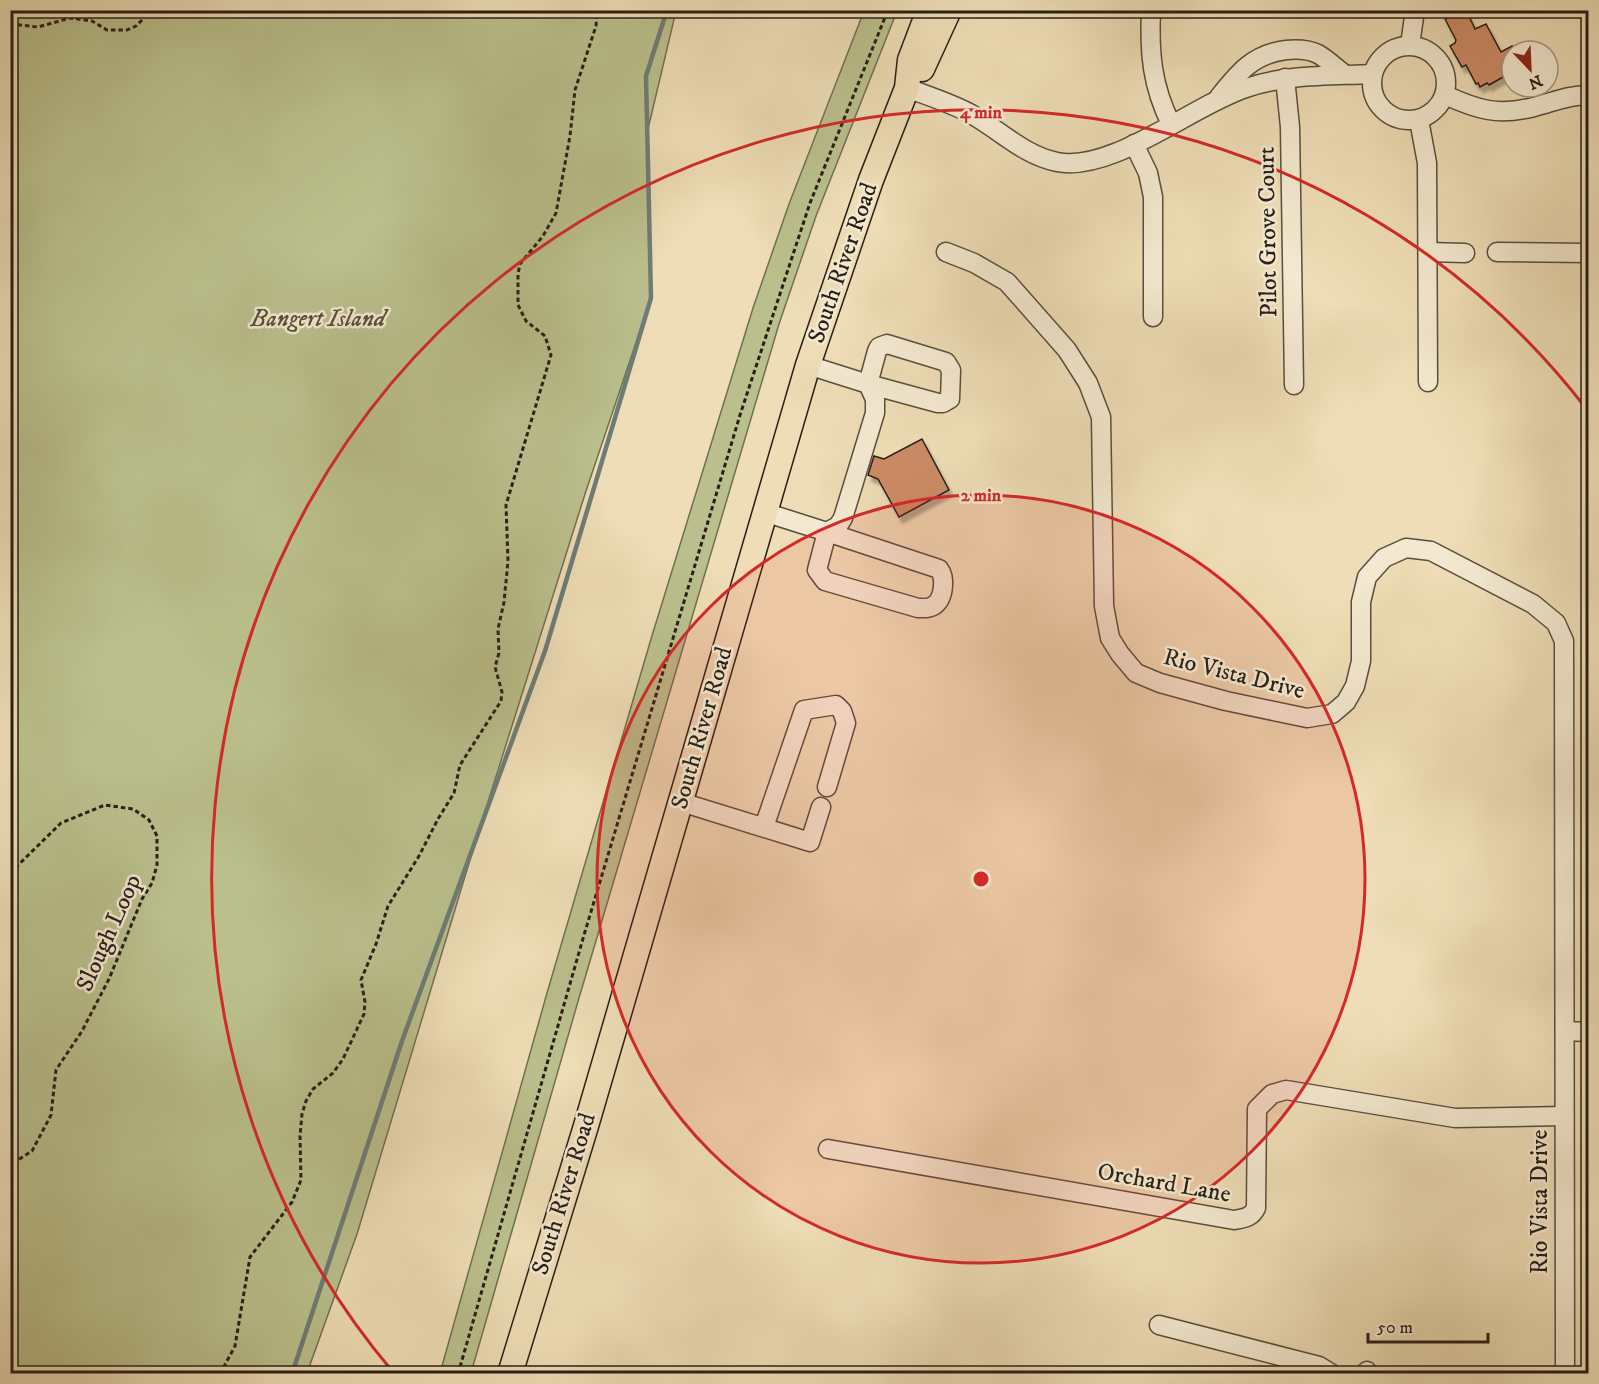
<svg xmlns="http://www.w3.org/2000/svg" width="1599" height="1384" font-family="'IM FELL DW Pica',serif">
<defs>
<filter id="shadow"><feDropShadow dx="3.5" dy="6" stdDeviation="1.5" flood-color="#0004"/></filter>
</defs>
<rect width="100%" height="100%" fill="#eeddb6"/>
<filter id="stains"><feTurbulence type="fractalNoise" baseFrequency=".00333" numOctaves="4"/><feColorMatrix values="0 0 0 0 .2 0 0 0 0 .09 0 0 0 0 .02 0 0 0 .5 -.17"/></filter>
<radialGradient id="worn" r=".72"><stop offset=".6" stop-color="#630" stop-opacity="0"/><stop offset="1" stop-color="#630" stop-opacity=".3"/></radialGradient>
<g fill="#bac08d" stroke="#716f52" stroke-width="1.5">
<path d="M10,11H676L648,129L651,298L585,494L476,840L357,1234L307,1373H11Z"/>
<path d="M864,11H897L816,216L779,324L579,998L471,1373H440L547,993L651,639L753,308L789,204Z"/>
</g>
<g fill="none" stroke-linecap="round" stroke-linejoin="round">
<path stroke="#6e7c77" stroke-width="4.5" d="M292,1374L402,1041L545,651L651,298L646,76L667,10"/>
</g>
<g fill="#cc8b66" stroke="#281e17" stroke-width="1.5" filter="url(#shadow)">
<path d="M1459,10H1466L1475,29L1486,24L1501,52L1512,46V72L1489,85L1487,83L1480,87L1478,83L1476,84L1466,65L1462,67L1450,46L1455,43L1456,40L1445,19Z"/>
<path d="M922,439L949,490L899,517L878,479L868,475L874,456L884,459Z"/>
</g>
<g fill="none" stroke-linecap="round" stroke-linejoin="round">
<defs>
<g id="minor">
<path d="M1151,10C1149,53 1152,86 1171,124"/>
<path d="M1410,45L1415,10"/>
<circle cx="1409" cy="83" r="37"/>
<path d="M1285,78L1290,127L1294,385"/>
<path d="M907,88C928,96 951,103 971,114C1000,130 1023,155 1057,162C1112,173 1191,106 1246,88C1287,74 1329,76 1372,74"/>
<path d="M1445,95C1478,110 1498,116 1534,107C1553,102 1569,95 1588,95"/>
<path d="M1219,97C1238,73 1253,54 1286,50C1296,49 1308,49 1318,54C1327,59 1336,68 1344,74"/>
<path d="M1419,120L1427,163L1428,382"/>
<path d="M1134,144L1148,173L1153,197V317"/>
<path d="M946,252L974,263L1007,282L1067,350L1088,383L1101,417L1104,606L1110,638L1120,654L1136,673L1160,683L1226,701L1307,718L1332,714L1346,702L1355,686L1361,661V602L1367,577L1384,558L1406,548L1431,551L1533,604L1556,623L1564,641L1565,1374"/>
<path d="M1428,252L1465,253"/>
<path d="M1497,252L1588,253"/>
<path d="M887,344L946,362L951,370L950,399L943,403H938L868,384L877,351L879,347Z"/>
<path d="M764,512L827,532L838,526L843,518L875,413V399L868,384L808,365"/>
<path d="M827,532L939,569C946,578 944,600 933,606C928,609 923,608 918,608L825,581L817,570Z"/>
<path d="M681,802L810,842L821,807"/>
<path d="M764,827L804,710L836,705L842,711L846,723L827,787"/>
<path d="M1565,1031L1588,1032"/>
<path d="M828,1149L1234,1220C1244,1218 1251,1218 1256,1208L1257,1109L1272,1094L1286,1090L1455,1118L1564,1116"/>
<path d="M1159,1325L1319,1366L1332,1374"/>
<path d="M1365,1374L1367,1371"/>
</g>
<g id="major">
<path d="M922,69L949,10"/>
<path d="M510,1374L586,1126L808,365L871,180L907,88L910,60L929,10"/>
</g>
</defs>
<use href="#minor" stroke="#5a4e3f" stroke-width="21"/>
<use href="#major" stroke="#281e17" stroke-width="27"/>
<g stroke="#281e17" stroke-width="3" stroke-dasharray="4.5 3" stroke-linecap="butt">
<path d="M10,24L38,27L70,18L92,21L107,30H127L136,26L148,14L155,13L159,10"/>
<path d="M10,873L61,823L105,805L133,809L149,820L157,836V865L152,883L142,899L109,979L82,1031L56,1070L51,1115L32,1151L10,1165"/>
<path d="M220,1374L235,1346L250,1257L292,1202L301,1180L300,1136L302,1114L306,1101L313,1089L333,1073L343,1059L364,1014L365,1002L361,980L376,944L388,906L419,856L438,819L454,793L460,765L501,701L502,692L495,667L499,653L498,629L504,602L508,561L506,505L551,355L545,336L526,321L518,305V274L520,264L543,236L556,213L570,136L575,90L596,26L597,10"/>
<path d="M458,1374L584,935L740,415L810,203L888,10"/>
</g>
<use href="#minor" stroke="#f4e9d0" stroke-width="18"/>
<use href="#major" stroke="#eeddb6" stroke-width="24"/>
</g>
<circle cx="981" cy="879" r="384" fill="#d62828" fill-opacity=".12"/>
<g fill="none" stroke="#d62828" stroke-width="3">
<circle cx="981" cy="879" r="384"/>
<path d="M393 1372A767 767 0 1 1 1585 407"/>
</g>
<g text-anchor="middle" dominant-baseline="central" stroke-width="5" stroke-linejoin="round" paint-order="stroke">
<g font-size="24" fill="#281e17" stroke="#f4e9d0">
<text transform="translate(1268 232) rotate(-91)">Pilot Grove Court</text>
<text transform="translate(843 263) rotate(-71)">South River Road</text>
<text transform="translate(1234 674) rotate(14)">Rio Vista Drive</text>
<text transform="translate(702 728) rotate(-74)">South River Road</text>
<text transform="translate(109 933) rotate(-66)">Slough Loop</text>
<text transform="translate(1164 1183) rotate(10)">Orchard Lane</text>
<text transform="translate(564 1194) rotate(-73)">South River Road</text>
<text transform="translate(1540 1202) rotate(-90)">Rio Vista Drive</text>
</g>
<g font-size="24" font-style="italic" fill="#544f3a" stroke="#f4e9d0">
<text x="318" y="319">Bangert Island</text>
</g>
</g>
<circle cx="981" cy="879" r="9" fill="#d62828" stroke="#f4e9d0" stroke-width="3"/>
<g font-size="18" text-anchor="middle" font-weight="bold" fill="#d62828" stroke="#f4e9d0" stroke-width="5" stroke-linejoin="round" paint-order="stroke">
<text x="981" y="118">4 min</text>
<text x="981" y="501">2 min</text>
</g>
<rect width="1599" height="1384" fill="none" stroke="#eeddb6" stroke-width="36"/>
<rect x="12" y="12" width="1575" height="1360" fill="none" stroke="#281e17" stroke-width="3"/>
<rect x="18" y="18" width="1563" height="1348" fill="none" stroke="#281e17" stroke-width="1.5"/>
<g transform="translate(1530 69) rotate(157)"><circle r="28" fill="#f4e9d0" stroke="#a29886" stroke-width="1.5"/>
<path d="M0-4.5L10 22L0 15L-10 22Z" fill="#8f2418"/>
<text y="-9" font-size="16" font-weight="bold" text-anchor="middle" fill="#281e17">N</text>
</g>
<path d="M1368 1333v9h120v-9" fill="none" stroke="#281e17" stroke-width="3"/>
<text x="1377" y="1333" font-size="18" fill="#281e17" stroke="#f4e9d0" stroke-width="4.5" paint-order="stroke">50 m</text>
<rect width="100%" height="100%" filter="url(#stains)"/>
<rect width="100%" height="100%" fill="url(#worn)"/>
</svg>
